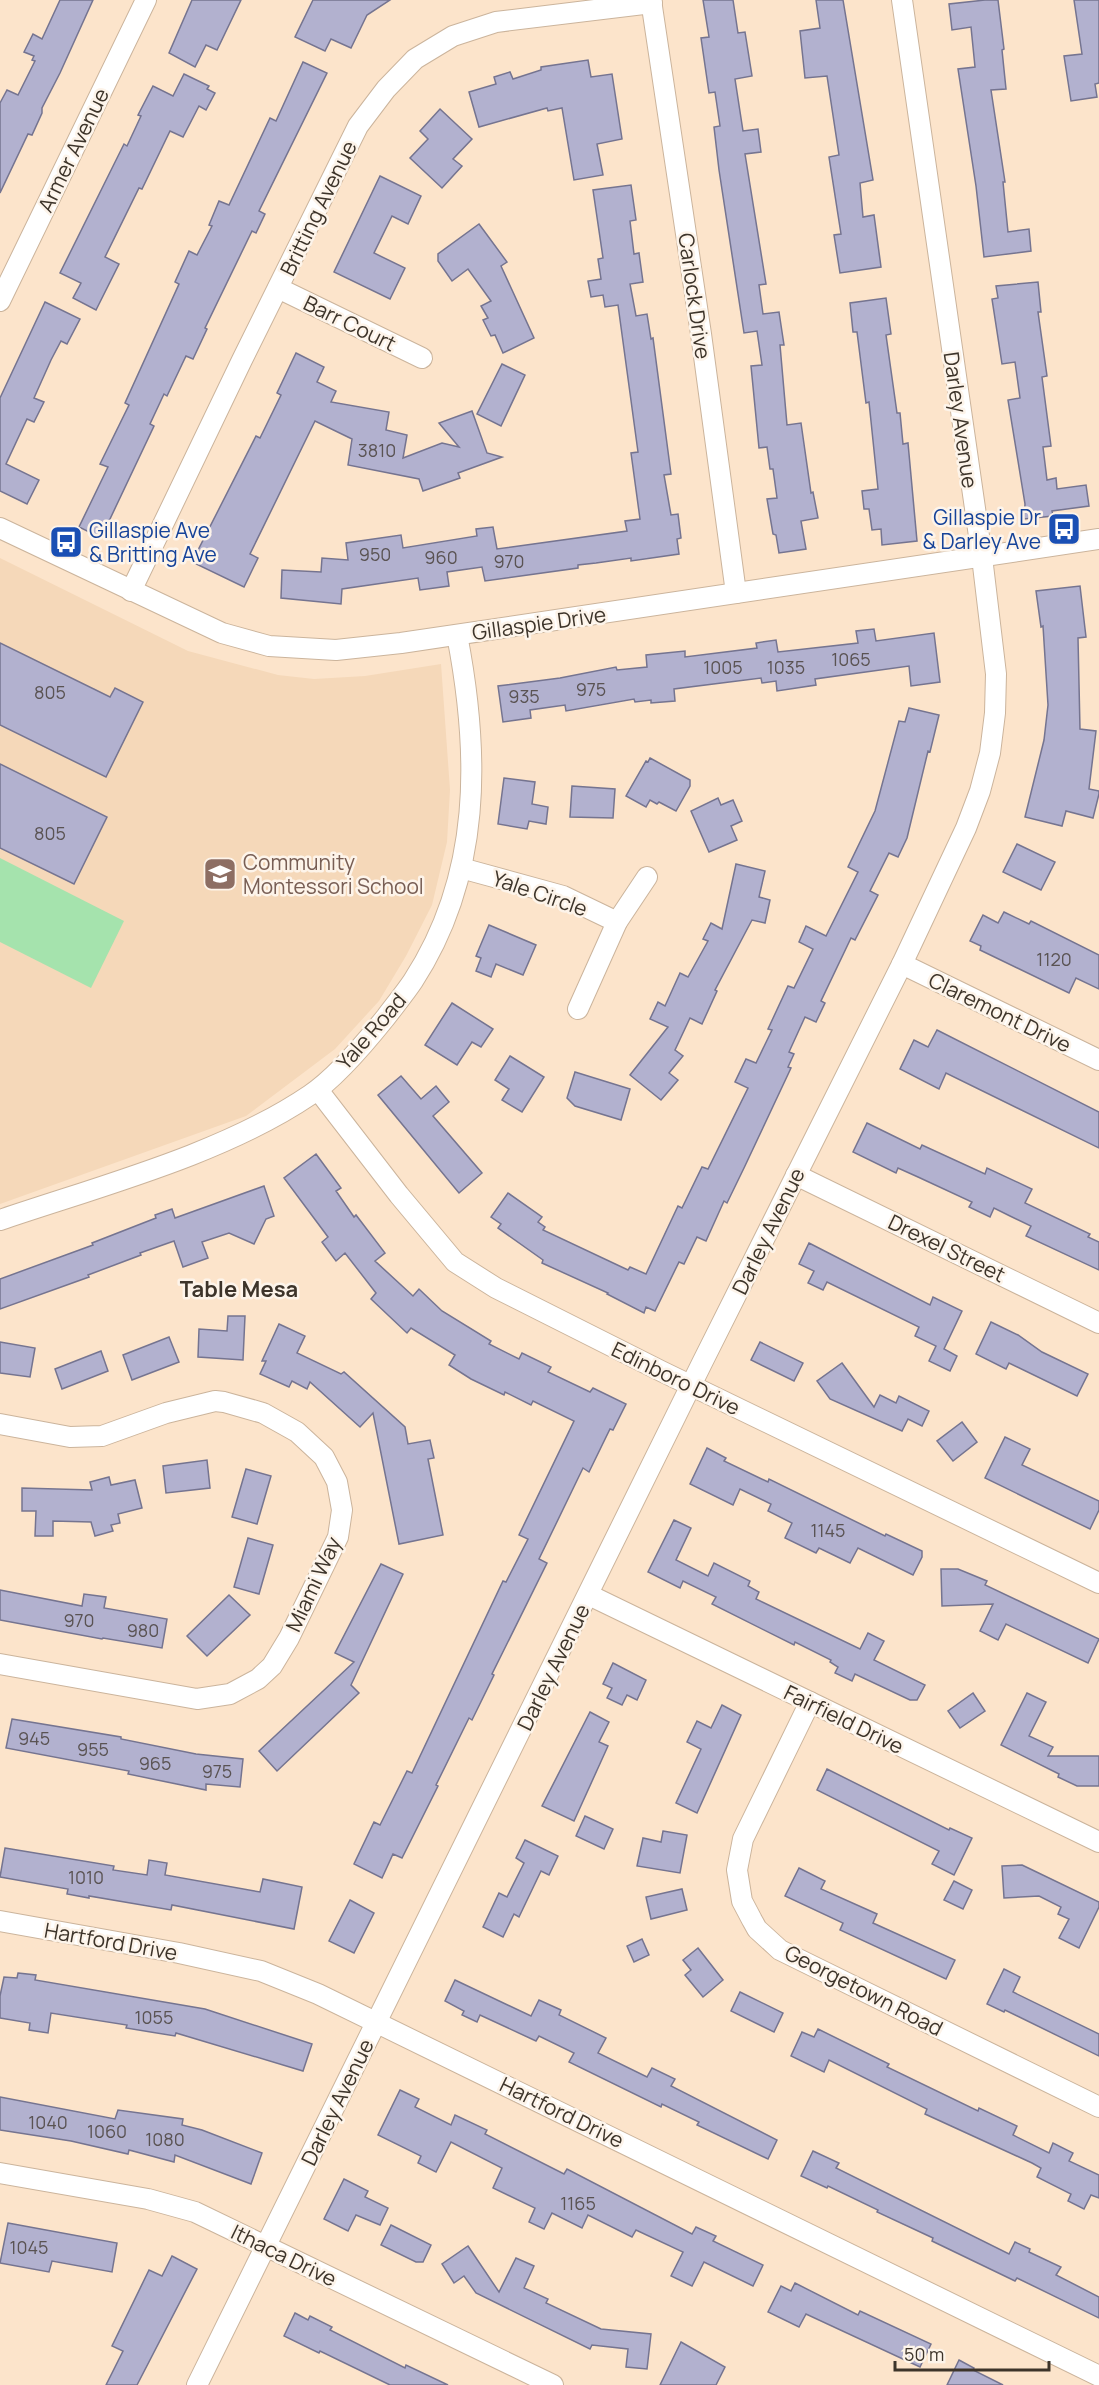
<svg xmlns="http://www.w3.org/2000/svg" width="1099" height="2385" font-family="Manrope,sans-serif">
<rect width="100%" height="100%" fill="#fce4cb"/>
<path fill="#f5d8b9" d="M0,558L188,651L278,675L314,679L365,676L441,664L450,790L447,842L432,905L406,956L379,1001L335,1049L246,1116L0,1204Z"/>
<path fill="#a5e3ad" d="M0,858L124,921L91,988L0,942Z"/>
<g fill="#b2b1cf" stroke="#757490" stroke-width="1.5">
<path d="M60,0H93L60,73L42,108V113L32,135L28,134L0,193V103L7,90L18,95L35,61L32,60L34,56L24,52L33,34L42,39Z"/>
<path d="M192,0H241L217,50L206,45L195,67L169,53Z"/>
<path d="M313,0H390L367,15L351,48L331,39L325,51L295,37Z"/>
<path d="M703,0H733L738,33L745,32L752,76L735,79L743,131L758,129L761,152L745,154L766,284L759,285L763,314L779,312L784,345H780L787,425L801,423L811,493L813,492L818,518L801,521L806,549L779,553L776,535L773,534L767,499L777,498L773,469H770L767,447L759,448L751,366L762,365L757,331L744,333L719,170L714,127L720,126L715,92L709,93L701,38L709,37Z"/>
<path d="M816,0H843L873,180L860,183L863,217L874,215L881,267L840,273L834,235L841,234L829,157L839,155L827,76L805,78L800,31L820,28Z"/>
<path d="M985,0H998L1004,49L1002,50L1006,89L991,90L1005,182H1003L1008,232L1029,229L1031,251L984,257L976,186L958,69L975,67L971,27L952,30L949,4Z"/>
<path d="M1074,0H1099V83L1095,84L1097,97L1071,101L1064,56L1082,54Z"/>
<path d="M588,60L591,77L612,74L622,139L597,144L603,175L574,180L562,108L548,111L547,108L479,127L469,92L496,84L494,77L510,72L513,79L541,70V67Z"/>
<path d="M303,62L327,73L259,211L265,214L256,233L252,231L205,328L207,329L193,359L186,356L167,396L164,394L150,424L154,426L101,538L79,527L108,467L100,464L129,405L125,403L179,284L175,282L189,251L197,255L212,226L209,225L219,201L229,205L270,118L276,121Z"/>
<path d="M184,74L209,86L207,89L215,93L206,110L199,106L183,137L170,131L142,189L139,188L105,257L119,264L96,310L73,298L81,283L60,273L124,144L127,146L141,116L138,115L153,86L173,96Z"/>
<path d="M440,109L472,139L453,159L462,166L442,188L410,158L428,139L420,131Z"/>
<path d="M380,176L421,196L408,224L392,216L374,253L405,268L390,299L334,272Z"/>
<path d="M631,185L636,220L630,221L634,254L639,253L643,282L630,284L636,316L647,314L651,339L653,338L671,474L664,475L671,515L678,514L681,538L677,539L679,554L631,561V558L596,563L578,565V568L485,581L482,567L447,572L449,586L420,590L418,578L342,589L341,604L281,598L282,570L321,572L322,558L348,560L346,543L401,535L403,548L477,536L476,529L493,527L497,549L627,531L625,521L640,519L631,453L638,452L618,305L605,307L603,295L591,297L588,281L601,279L598,259L603,258L593,190Z"/>
<path d="M479,224L507,262L501,266L534,338L503,353L495,335L491,336L483,320L488,318L481,306L491,301L468,269L452,281L438,261V254Z"/>
<path d="M1038,282L1041,312H1038L1047,376L1042,377L1051,446L1043,447L1047,480L1056,478L1057,489L1086,485L1089,506L1052,511L1053,516L1024,519L1025,504L1008,400L1020,398L1015,362L1002,364L992,299L998,298L996,286Z"/>
<path d="M886,298L891,334L886,335L897,413H900L903,444L908,443L917,541L882,545L881,529L872,530L869,509H864L862,491L878,489L869,402L866,403L857,332H853L850,303Z"/>
<path d="M45,302L80,319L67,344L61,341L51,360L34,398L44,402L34,422L27,419L6,464L39,480L27,504L0,491V398Z"/>
<path d="M296,353L324,367L317,382L336,391L331,402L389,412L386,430L407,435L403,458L442,443L459,447L439,423L472,411L487,453L502,457L458,473L460,478L423,491L419,479L348,465L352,439L315,421L250,554L258,558L244,587L192,562L256,436L260,438L281,395L277,393Z"/>
<path d="M502,364L525,375L501,426L477,414Z"/>
<path d="M1080,586L1086,637L1078,638L1080,729L1096,731L1089,789L1099,791V794L1093,818L1066,811L1062,826L1025,817L1044,740L1048,705L1043,626L1041,627L1036,591Z"/>
<path d="M874,629L876,641L934,633L940,682L911,686L909,666L815,679L816,685L777,691L776,681L762,683L761,678L674,689L675,701L651,703V700L635,702L634,699L566,711L565,705L530,710L531,718L503,722L498,686L560,678L616,667L617,670L647,667L646,655L685,651V657L757,648L756,643L776,640L778,652L858,643L856,631Z"/>
<path d="M0,643L110,697L115,688L143,702L106,777L0,725Z"/>
<path d="M909,708L939,715L930,752L928,751L907,838L898,857L889,853L870,891L878,895L855,940L851,938L821,1001L825,1003L816,1022L805,1017L789,1052L794,1054L788,1067L791,1068L744,1168L727,1203L724,1201L706,1241L697,1237L684,1264L679,1262L655,1311L646,1307L644,1313L607,1294L608,1293L542,1263L543,1260L498,1228L501,1224L491,1217L508,1193L542,1217L538,1222L545,1227L543,1230L628,1270L630,1267L646,1274L678,1206L682,1208L702,1167L708,1169L748,1088L735,1082L746,1059L756,1063L772,1030L768,1029L788,986L794,988L813,949L799,942L806,926L826,936L858,872L848,867L875,811L899,721L905,722Z"/>
<path d="M650,758L690,780V786L676,811L659,802L657,804L650,800L646,807L626,796L646,761L648,762Z"/>
<path d="M0,764L107,817L74,884L0,848Z"/>
<path d="M504,778L535,782L532,804L548,807L546,824L529,821L527,829L498,824Z"/>
<path d="M572,786L615,789L613,818L570,817Z"/>
<path d="M718,798L721,805L733,800L742,821L731,826L737,840L709,852L691,811Z"/>
<path d="M1017,844L1055,862L1041,890L1003,872Z"/>
<path d="M736,864L765,871L759,897L770,900L765,923L752,920L715,990L717,991L702,1024L690,1018L675,1050L683,1056L669,1073L678,1080L661,1100L630,1075L668,1027L650,1019L658,1002L665,1006L680,973L688,977L708,941L703,939L711,923L722,929Z"/>
<path d="M1004,912L1029,924L1031,921L1099,955V989L1076,978L1069,993L980,950L981,946L970,941L983,915L998,923Z"/>
<path d="M489,925L536,945L523,975L496,964L491,977L476,971L481,958L476,956Z"/>
<path d="M452,1003L493,1029L481,1047L472,1042L457,1065L425,1045Z"/>
<path d="M937,1030L1099,1112V1148L946,1073L939,1089L900,1069L914,1040L928,1047Z"/>
<path d="M510,1056L544,1077L522,1112L502,1100L509,1089L495,1080Z"/>
<path d="M575,1072L630,1089L621,1120L575,1106L567,1098Z"/>
<path d="M401,1076L421,1099L436,1086L449,1102L433,1116L482,1173L459,1193L378,1095Z"/>
<path d="M867,1123L920,1149L922,1145L985,1174L987,1168L1032,1189L1025,1203L1090,1234L1088,1237L1099,1242V1270L1026,1236L1031,1226L1010,1216L994,1208L990,1217L969,1207L972,1202L918,1177L898,1168L896,1173L853,1152Z"/>
<path d="M316,1154L341,1188L336,1191L354,1217L356,1215L385,1253L375,1261L413,1296L419,1289L442,1311L491,1341L489,1344L519,1359L522,1353L551,1367L548,1372L590,1392L593,1388L626,1404L613,1430L610,1429L589,1472L583,1468L539,1559L547,1563L492,1674L494,1675L472,1720L469,1718L436,1785L438,1786L402,1858L393,1854L382,1878L354,1864L374,1822L380,1825L407,1771L412,1773L503,1581L506,1582L528,1539L519,1535L574,1421L533,1401L531,1405L505,1392L504,1395L471,1379L449,1365L455,1355L411,1328L407,1333L371,1299L376,1293L345,1253L336,1261L322,1242L328,1237L284,1178Z"/>
<path d="M264,1186L274,1216L266,1219L254,1244L229,1233L202,1242L208,1258L183,1267L174,1241L140,1253L141,1255L88,1275L89,1277L0,1309V1279L93,1245L92,1243L156,1218L155,1215L172,1209L175,1218Z"/>
<path d="M809,1243L930,1305L933,1297L962,1311L944,1349L957,1356L950,1371L929,1361L936,1346L915,1336L919,1327L827,1282L823,1290L808,1283L814,1271L799,1264Z"/>
<path d="M228,1316H245L243,1360L198,1357L199,1329L227,1331Z"/>
<path d="M991,1322L1018,1335L1042,1352L1088,1374L1077,1396L1009,1363L1006,1369L976,1354Z"/>
<path d="M279,1324L305,1336L297,1353L341,1374L344,1372L405,1427L408,1444L430,1440L434,1458L428,1459L443,1535L399,1544L373,1413L360,1427L310,1382L307,1389L292,1381L289,1387L260,1374L266,1361H262Z"/>
<path d="M169,1337L179,1362L132,1380L123,1355Z"/>
<path d="M0,1342L35,1348L30,1377L0,1373Z"/>
<path d="M760,1342L803,1363L794,1381L751,1360Z"/>
<path d="M101,1351L108,1371L62,1389L55,1369Z"/>
<path d="M842,1363L874,1407L880,1395L896,1403L899,1396L929,1411L922,1426L908,1419L902,1431L830,1399L817,1381Z"/>
<path d="M962,1422L977,1442L953,1461L937,1441Z"/>
<path d="M1005,1437L1030,1449L1022,1465L1099,1501V1510L1090,1529L985,1478Z"/>
<path d="M707,1448L726,1458L724,1461L768,1482L769,1479L885,1536L886,1534L922,1551V1557L913,1575L858,1548L850,1563L819,1548L816,1553L785,1538L792,1523L768,1511L771,1504L740,1489L733,1505L690,1484Z"/>
<path d="M207,1460L210,1488L166,1493L163,1466Z"/>
<path d="M246,1469L271,1476L257,1524L232,1517Z"/>
<path d="M109,1477L111,1485L135,1480L142,1508L118,1514L120,1523L111,1525L113,1531L95,1536L91,1522L53,1521V1536H35L36,1511H22V1488L92,1490L90,1482Z"/>
<path d="M674,1520L691,1528L676,1560L708,1576L714,1563L750,1581L748,1586L759,1592L756,1599L860,1649L868,1633L884,1641L874,1660L925,1685L917,1700H910L855,1674L852,1681L835,1673L838,1667L830,1662L831,1660L795,1642L794,1645L712,1604L716,1597L683,1581L680,1588L648,1572Z"/>
<path d="M248,1538L273,1545L259,1594L234,1587Z"/>
<path d="M381,1564L403,1574L351,1685L359,1693L277,1771L259,1751L354,1662L335,1653Z"/>
<path d="M941,1569H958L987,1581L985,1585L1099,1639L1088,1663L1006,1624L998,1640L980,1631L993,1604L942,1606Z"/>
<path d="M0,1590L82,1606L84,1594L106,1597L104,1608L167,1619L162,1648L103,1638L102,1639L0,1620Z"/>
<path d="M229,1595L250,1615L207,1656L187,1636Z"/>
<path d="M613,1663L646,1680L637,1700L627,1695L622,1705L607,1698L612,1688L603,1684Z"/>
<path d="M973,1693L985,1711L960,1728L948,1711Z"/>
<path d="M1027,1693L1046,1702L1029,1736L1053,1747L1048,1756H1099V1786H1077L1058,1777L1059,1774L1001,1745Z"/>
<path d="M722,1705L741,1715L697,1813L676,1803L701,1749L687,1742L697,1721L711,1728Z"/>
<path d="M590,1712L609,1722L599,1742L608,1746L574,1821L542,1806Z"/>
<path d="M12,1719L121,1737V1739L196,1754L243,1759L240,1787L206,1784V1790L128,1774L129,1771L6,1748Z"/>
<path d="M827,1769L949,1830L950,1828L972,1838L954,1875L932,1864L939,1851L817,1790Z"/>
<path d="M585,1816L613,1829L604,1849L576,1836Z"/>
<path d="M663,1831L687,1835L680,1873L637,1866L643,1838L661,1842Z"/>
<path d="M525,1840L558,1856L549,1875L541,1871L519,1917L514,1914L503,1937L483,1927L499,1893L507,1897L524,1863L516,1858Z"/>
<path d="M5,1848L114,1866L113,1870L147,1875L149,1860L167,1863L165,1875L260,1892L263,1879L302,1887L294,1929L172,1905L171,1910L89,1896V1898L67,1894L68,1889L0,1877Z"/>
<path d="M1022,1865L1099,1902V1907L1079,1948L1059,1938L1069,1919L1058,1914L1061,1907L1039,1896L1004,1898L1002,1866Z"/>
<path d="M799,1868L825,1881L821,1889L877,1914L873,1923L955,1960L946,1979L840,1930L843,1923L785,1896Z"/>
<path d="M954,1881L972,1890L963,1909L944,1900Z"/>
<path d="M682,1889L687,1910L651,1919L646,1897Z"/>
<path d="M350,1900L374,1913L354,1953L329,1941Z"/>
<path d="M642,1939L649,1955L634,1962L627,1946Z"/>
<path d="M698,1948L723,1980L703,1997L685,1975L691,1970L683,1960Z"/>
<path d="M1004,1969L1020,1977L1013,1992L1099,2034V2056L1005,2010L1004,2012L987,2004Z"/>
<path d="M18,1973L36,1975L35,1980L205,2009L312,2044L303,2071L176,2033L175,2036L126,2028L127,2025L51,2013L48,2033L29,2030L30,2023L0,2018V1996L4,1977L17,1978Z"/>
<path d="M455,1980L531,2016L539,2000L561,2010L559,2015L606,2038L598,2053L647,2077L652,2068L675,2079L671,2086L777,2140L768,2159L697,2125L699,2122L662,2104L661,2107L569,2062L574,2053L539,2036L536,2041L480,2015L477,2022L462,2015L464,2011L445,2001Z"/>
<path d="M740,1992L783,2013L774,2032L731,2011Z"/>
<path d="M818,2029L889,2064L887,2067L978,2111L979,2108L1017,2126L1013,2135L1049,2153L1053,2143L1073,2153L1069,2161L1099,2175V2198L1091,2195L1084,2209L1068,2201L1071,2194L1037,2177L1041,2168L1032,2163L925,2114L927,2109L829,2060L824,2072L791,2056L802,2032L814,2037Z"/>
<path d="M400,2090L419,2099L415,2107L451,2125L455,2115L487,2130L485,2134L564,2174L567,2169L692,2234L696,2227L716,2236L713,2241L763,2265L753,2286L704,2262L692,2286L671,2276L683,2252L636,2230L632,2237L588,2215L582,2228L552,2213L544,2229L529,2222L535,2208L493,2188L502,2168L451,2142L436,2172L418,2163L421,2156L378,2135Z"/>
<path d="M0,2097L115,2119L118,2110L183,2119L182,2125L202,2130L262,2153L251,2184L175,2155L174,2162L129,2150L128,2154L71,2141L0,2130Z"/>
<path d="M813,2151L839,2163L836,2168L1009,2254L1015,2242L1030,2249L1029,2252L1061,2267L1056,2275L1099,2297V2318L1017,2278L1015,2281L932,2241L933,2238L877,2212L878,2210L828,2186L827,2188L801,2176Z"/>
<path d="M344,2179L368,2191L365,2197L388,2208L380,2225L356,2215L348,2231L324,2219Z"/>
<path d="M8,2223L117,2243L112,2272L52,2261L49,2272L0,2263Z"/>
<path d="M391,2225L431,2245L423,2262H416L381,2245Z"/>
<path d="M468,2246L499,2292L516,2258L534,2266L524,2288L548,2299L546,2303L601,2329L651,2334L647,2369L626,2367L628,2349L592,2345L590,2349L476,2293L464,2276L454,2283L442,2264Z"/>
<path d="M172,2256L197,2269L137,2385H106L123,2351L112,2346L149,2270L162,2276Z"/>
<path d="M795,2283L858,2315L860,2311L931,2344L920,2367L806,2314L799,2327L768,2312L781,2286L791,2291Z"/>
<path d="M295,2313L308,2320L310,2316L332,2327L330,2330L405,2368L406,2365L448,2385H390L320,2351L319,2353L284,2336Z"/>
<path d="M681,2342L725,2367L716,2385H660Z"/>
<path d="M959,2360L974,2368L973,2370L1003,2385H947Z"/>
</g>
<g fill="none" stroke-linecap="round" stroke-linejoin="round">
<defs>
<g id="street">
<path d="M651,0L701,334L736,593"/>
<path d="M278,288L422,358"/>
<path d="M0,301L146,0"/>
<path d="M0,528L222,633L269,646L336,650L401,643L1099,539"/>
<path d="M131,591L242,360L358,126L386,89L415,59L453,36L496,22L652,3"/>
<path d="M461,868L563,896L617,922"/>
<path d="M902,964L1099,1060"/>
<path d="M578,1009L617,922L647,877"/>
<path d="M318,1090L399,1195L455,1262L496,1288L661,1371L1099,1583"/>
<path d="M796,1175L1099,1323"/>
<path d="M0,1220C100,1186 223,1154 310,1095C337,1077 366,1042 386,1017C395,1005 405,993 413,981C482,875 480,754 457,635"/>
<path d="M0,1424L70,1437L102,1436L166,1413L215,1401L224,1402L263,1413L297,1432L324,1457L337,1482L342,1510L338,1537L289,1638L272,1666L258,1679L230,1694L197,1699L0,1664"/>
<path d="M589,1595L1099,1842"/>
<path d="M810,1702L743,1839L737,1870L742,1901L752,1920L757,1929L780,1950L1099,2107"/>
<path d="M0,1921L179,1953L261,1971L318,1994L1099,2376"/>
<path d="M0,2173L148,2199L195,2212L553,2385"/>
<path d="M197,2385L702,1363L902,964L966,828L980,791L990,753L995,713L996,674L982,557L902,0"/>
</g>
</defs>
<use href="#street" stroke="#cbb49c" stroke-width="22"/>
<use href="#street" stroke="#fff" stroke-width="20"/>
</g>
<defs>
<symbol id="bus-square" viewBox="-11 -11 22 22"><rect x="-9" y="-9" width="18" height="18" rx="4" fill="#1a4fb4" stroke="#fdf4ea"/><path d="M-5-6H5V4H4V6H2V4H-2V6H-4V4H-5ZM-3.5-4V0h7V-4ZM-3.5 1.2v1.5H-2V1.2ZM2 1.2v1.5H3.5V1.2Z" fill="#fff"/></symbol>
<symbol id="school-square" viewBox="-11 -11 22 22"><rect x="-9" y="-9" width="18" height="18" rx="4" fill="#8d6e63" stroke="#fdf4ea"/><path d="M0-5L7-2L0 1L-7-2ZM-4 1L0 2.5L4 1V4Q0 6-4 4Z" fill="#fff"/></symbol>
</defs>
<g fill-rule="evenodd">
<use href="#bus-square" x="1045" y="510" width="38" height="38"/>
<use href="#bus-square" x="47" y="523" width="38" height="38"/>
<use href="#school-square" x="201" y="855" width="38" height="38"/>
</g>
<g text-anchor="middle" dominant-baseline="central" stroke-width="5" stroke-linejoin="round" paint-order="stroke">
<g font-size="18" fill="#5a5353">
<text x="377" y="450">3810</text>
<text x="375" y="554">950</text>
<text x="441" y="557">960</text>
<text x="509" y="561">970</text>
<text x="851" y="659">1065</text>
<text x="723" y="667">1005</text>
<text x="786" y="667">1035</text>
<text x="591" y="689">975</text>
<text x="50" y="692">805</text>
<text x="524" y="696">935</text>
<text x="50" y="833">805</text>
<text x="1054" y="959">1120</text>
<text x="828" y="1530">1145</text>
<text x="79" y="1620">970</text>
<text x="143" y="1630">980</text>
<text x="34" y="1738">945</text>
<text x="93" y="1749">955</text>
<text x="155" y="1763">965</text>
<text x="217" y="1771">975</text>
<text x="86" y="1877">1010</text>
<text x="154" y="2017">1055</text>
<text x="48" y="2122">1040</text>
<text x="107" y="2131">1060</text>
<text x="165" y="2139">1080</text>
<text x="578" y="2203">1165</text>
<text x="29" y="2247">1045</text>
</g>
<g font-size="21" fill="#3d342a" stroke="#fdf4ea">
<text transform="translate(73 150) rotate(-64)">Armer Avenue</text>
<text transform="translate(318 208) rotate(-64)">Britting Avenue</text>
<text transform="translate(695 296) rotate(82)">Carlock Drive</text>
<text transform="translate(350 323) rotate(26)">Barr Court</text>
<text transform="translate(961 420) rotate(82)">Darley Avenue</text>
<text transform="translate(539 623) rotate(-8)">Gillaspie Drive</text>
<text transform="translate(540 893) rotate(19)">Yale Circle</text>
<text transform="translate(1000 1012) rotate(26)">Claremont Drive</text>
<text transform="translate(371 1031) rotate(-49)">Yale Road</text>
<text transform="translate(768 1231) rotate(-64)">Darley Avenue</text>
<text transform="translate(947 1248) rotate(26)">Drexel Street</text>
<text transform="translate(676 1378) rotate(26)">Edinboro Drive</text>
<text transform="translate(313 1584) rotate(-65)">Miami Way</text>
<text transform="translate(553 1667) rotate(-64)">Darley Avenue</text>
<text transform="translate(844 1719) rotate(26)">Fairfield Drive</text>
<text transform="translate(111 1941) rotate(10)">Hartford Drive</text>
<text transform="translate(864 1990) rotate(27)">Georgetown Road</text>
<text transform="translate(337 2102) rotate(-64)">Darley Avenue</text>
<text transform="translate(562 2112) rotate(26)">Hartford Drive</text>
<text transform="translate(284 2255) rotate(26)">Ithaca Drive</text>
</g>
<g font-size="21" fill="#164399" stroke="#fdf4ea" text-anchor="end">
<text x="1041" y="517">Gillaspie Dr<tspan x="1041" dy="24">&amp; Darley Ave</tspan></text>
<text x="89" y="530" text-anchor="start">Gillaspie Ave<tspan x="89" dy="24">&amp; Britting Ave</tspan></text>
</g>
<g font-size="21" fill="#785e54" stroke="#fdf4ea" text-anchor="start">
<text x="243" y="862">Community<tspan x="243" dy="24">Montessori School</tspan></text>
</g>
<g font-size="22" font-weight="bold" fill="#3d342a" stroke="#fdf4ea">
<text x="239" y="1289">Table Mesa</text>
</g>
</g>
<path d="M895 2361v9h154v-9" fill="none" stroke="#3d342a" stroke-width="3"/>
<text x="904" y="2361" font-size="18" fill="#3d342a" stroke="#fdf4ea" stroke-width="4.5" paint-order="stroke">50 m</text>
</svg>
